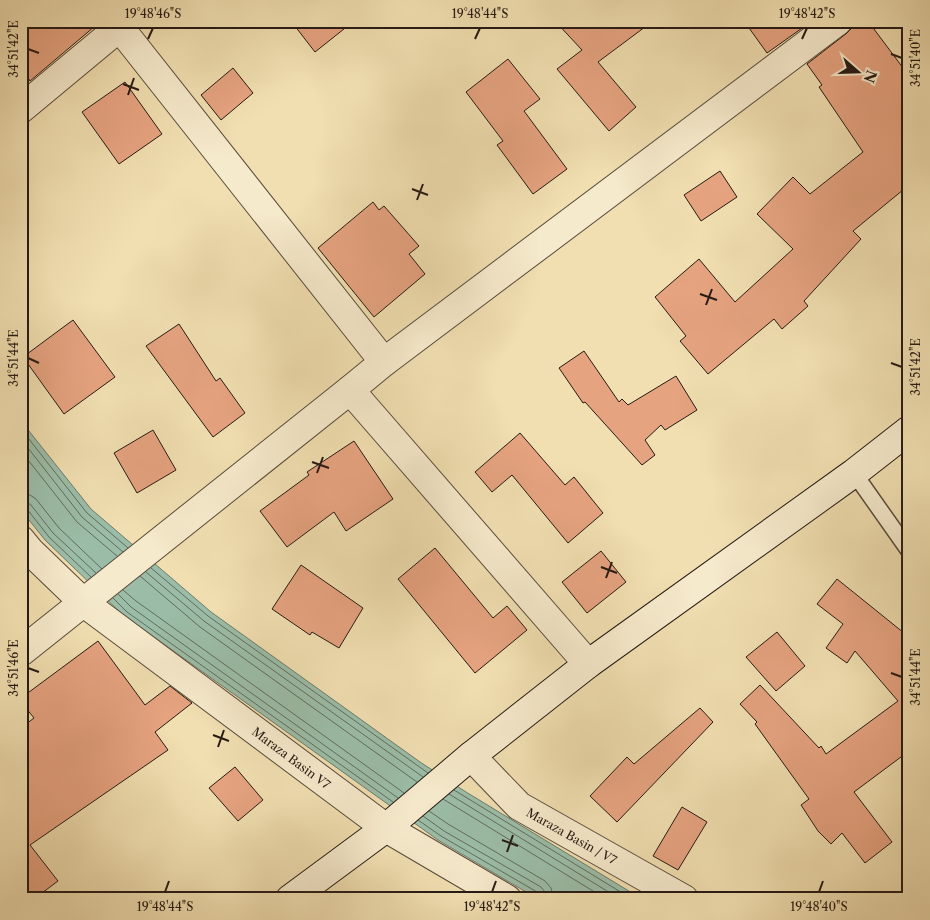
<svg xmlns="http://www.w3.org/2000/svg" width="930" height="920" font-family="'Libre Caslon Text',serif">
<rect width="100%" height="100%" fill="#f1dfb1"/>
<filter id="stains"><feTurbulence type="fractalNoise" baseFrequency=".004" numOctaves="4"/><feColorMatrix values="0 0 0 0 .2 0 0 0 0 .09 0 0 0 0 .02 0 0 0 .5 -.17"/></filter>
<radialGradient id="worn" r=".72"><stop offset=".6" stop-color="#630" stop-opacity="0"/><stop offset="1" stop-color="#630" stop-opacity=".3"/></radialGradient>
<path fill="#9bbda8" stroke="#6c7c6d" d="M21,421L91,509L211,612L420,762L466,792L642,899H538L438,840L123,615L45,540L21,510Z"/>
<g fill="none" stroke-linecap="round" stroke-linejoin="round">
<g stroke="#606c5e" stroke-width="1">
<path d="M21,429L87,513L128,548"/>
<path d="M21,439L82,517L123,552"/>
<path d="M21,451L77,522L117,556"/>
<path d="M21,494L30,495L36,499L59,528L102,569"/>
<path d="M21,501L27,502L31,505L53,533L96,573"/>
<path d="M21,507L27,509L49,537L91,577"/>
<path d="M151,568L208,616L428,773"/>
<path d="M146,572L204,621L423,777"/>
<path d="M140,576L200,627L417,782"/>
<path d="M123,590L136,601L404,793"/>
<path d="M118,594L131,607L398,798"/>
<path d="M113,598L127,612L393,802"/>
<path d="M454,790L632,899"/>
<path d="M449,794L620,899"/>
<path d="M443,799L606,899"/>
<path d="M429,811L448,824L545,881L551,888L554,899"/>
<path d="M423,816L444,831L541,887L545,892L546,899"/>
<path d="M418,820L441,836L537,892L540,895V899"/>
</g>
</g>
<g fill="#e6a380" stroke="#261a14">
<path d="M21,21H101L30,81L21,66Z"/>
<path d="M291,21H354L315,52Z"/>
<path d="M555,21H653L598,62L636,107L609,131L557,69L582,50Z"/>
<path d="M744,21H812L767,53Z"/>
<path d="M853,21H868L909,76V185L853,231L861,239L804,301L808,306L782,329L774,319L708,374L680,341L686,336L655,297L699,259L735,302L793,249L757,214L793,177L810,194L863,152L819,87L822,85L807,64L847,33L852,28Z"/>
<path d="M508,59L540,99L524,111L567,169L533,194L497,145L503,141L466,92Z"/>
<path d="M233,68L253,93L221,120L201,95Z"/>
<path d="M125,82L162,134L119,164L82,112Z"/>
<path d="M720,171L737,197L701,221L684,195Z"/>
<path d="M373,202L379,210L384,206L419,246L409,254L425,274L374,317L318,248Z"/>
<path d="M73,320L115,377L64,414L23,357Z"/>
<path d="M179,324L216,381L220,378L245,413L213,437L146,346Z"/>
<path d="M584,351L619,402L622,399L628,405L676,376L697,410L665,430L661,425L645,440L655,455L642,465L585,402L583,403L559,368Z"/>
<path d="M153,430L176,470L137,493L114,453Z"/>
<path d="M520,433L565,485L574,477L603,513L568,543L512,475L492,492L475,472Z"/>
<path d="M354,441L393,499L346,531L334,512L287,547L260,511L309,475L307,472Z"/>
<path d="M435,548L493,618L507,606L527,630L475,673L398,579Z"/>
<path d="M601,551L626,582L587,613L562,582Z"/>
<path d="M301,565L363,608L339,648L312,632L310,635L272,609Z"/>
<path d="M837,579L909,637V751L854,792L892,842L865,863L842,833L831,844L818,831L801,805L809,799L755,724L757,722L740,704L760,685L819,748L821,746L826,754L898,701L855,651L847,663L826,648L843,624L817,604Z"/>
<path d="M777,632L805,666L776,691L746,657Z"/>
<path d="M98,641L145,705L170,686L192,703L155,732L168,750L30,845L58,881L34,899H21V728L34,718L21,702V698Z"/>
<path d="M700,708L713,722L617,822L590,796L627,757L634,764Z"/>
<path d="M235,767L263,800L238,821L209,788Z"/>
<path d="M682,807L707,822L678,870L653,856Z"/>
</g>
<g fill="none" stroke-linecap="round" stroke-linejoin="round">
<defs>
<path id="lane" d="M854,473L909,551"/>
<g id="street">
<path d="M120,28L384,362"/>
<path d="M21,109L127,21"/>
<path d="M350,390L588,664"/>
<path id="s1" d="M21,540L30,551L84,603L386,828L507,899"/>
<path d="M21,652L350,390L384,362L838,21"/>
<path id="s2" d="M471,756L519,806L684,899"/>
</g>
<path id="secondary" d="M290,899L386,828L471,756L588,664L854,473L909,430"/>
</defs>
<use href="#lane" stroke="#594b3b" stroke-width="18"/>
<use href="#street" stroke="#594b3b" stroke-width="30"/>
<use href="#secondary" stroke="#261a14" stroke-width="30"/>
<use href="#lane" stroke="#f6eacc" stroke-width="15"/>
<use href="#street" stroke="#f6eacc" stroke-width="28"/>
<use href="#secondary" stroke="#f6eacc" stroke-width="28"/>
</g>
<path fill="none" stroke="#261a14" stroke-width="2" d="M148,39L153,28M475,39L480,28M802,39L807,28M28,49L39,53M891,54L902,58M123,84L139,90M128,95L134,78M412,189L428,195M417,200L423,184M700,294L717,300M706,305L712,289M28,358L39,363M891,363L902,367M312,462L329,468M317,473L323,457M601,567L617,573M606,578L612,562M28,668L39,672M891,673L902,677M213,735L229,741M218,747L224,730M502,840L518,846M507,852L513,835M165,892L169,881M492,892L496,881M819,892L823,881"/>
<g text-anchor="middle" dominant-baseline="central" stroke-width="5" stroke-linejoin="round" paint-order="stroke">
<g font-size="12" fill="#261a14" stroke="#f6eacc">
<text stroke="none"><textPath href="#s1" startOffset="348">Maraza Basin V7</textPath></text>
<text stroke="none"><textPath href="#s2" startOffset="130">Maraza Basin / V7</textPath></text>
</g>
</g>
<rect width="930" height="920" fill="none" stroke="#f1dfb1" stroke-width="55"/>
<g transform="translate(858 72) rotate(110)" stroke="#f6eacc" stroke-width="4" paint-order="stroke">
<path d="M0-4L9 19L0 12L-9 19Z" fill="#261a14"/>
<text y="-8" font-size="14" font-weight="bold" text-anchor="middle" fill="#261a14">N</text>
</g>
<rect x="28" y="28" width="874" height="864" fill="none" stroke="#261a14" stroke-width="2"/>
<g font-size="12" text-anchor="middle" fill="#261a14">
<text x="153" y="18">19°48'46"S</text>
<text x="480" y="18">19°48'44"S</text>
<text x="807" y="18">19°48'42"S</text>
<text transform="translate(14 49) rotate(-90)" y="4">34°51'42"E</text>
<text transform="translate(916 58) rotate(-90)" y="4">34°51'40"E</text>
<text transform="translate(14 358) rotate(-90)" y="4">34°51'44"E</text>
<text transform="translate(916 367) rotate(-90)" y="4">34°51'42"E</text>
<text transform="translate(14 668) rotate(-90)" y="4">34°51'46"E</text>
<text transform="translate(916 677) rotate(-90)" y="4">34°51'44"E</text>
<text x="165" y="911">19°48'44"S</text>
<text x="492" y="911">19°48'42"S</text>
<text x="819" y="911">19°48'40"S</text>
</g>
<rect width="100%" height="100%" filter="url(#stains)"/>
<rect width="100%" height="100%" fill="url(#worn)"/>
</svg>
